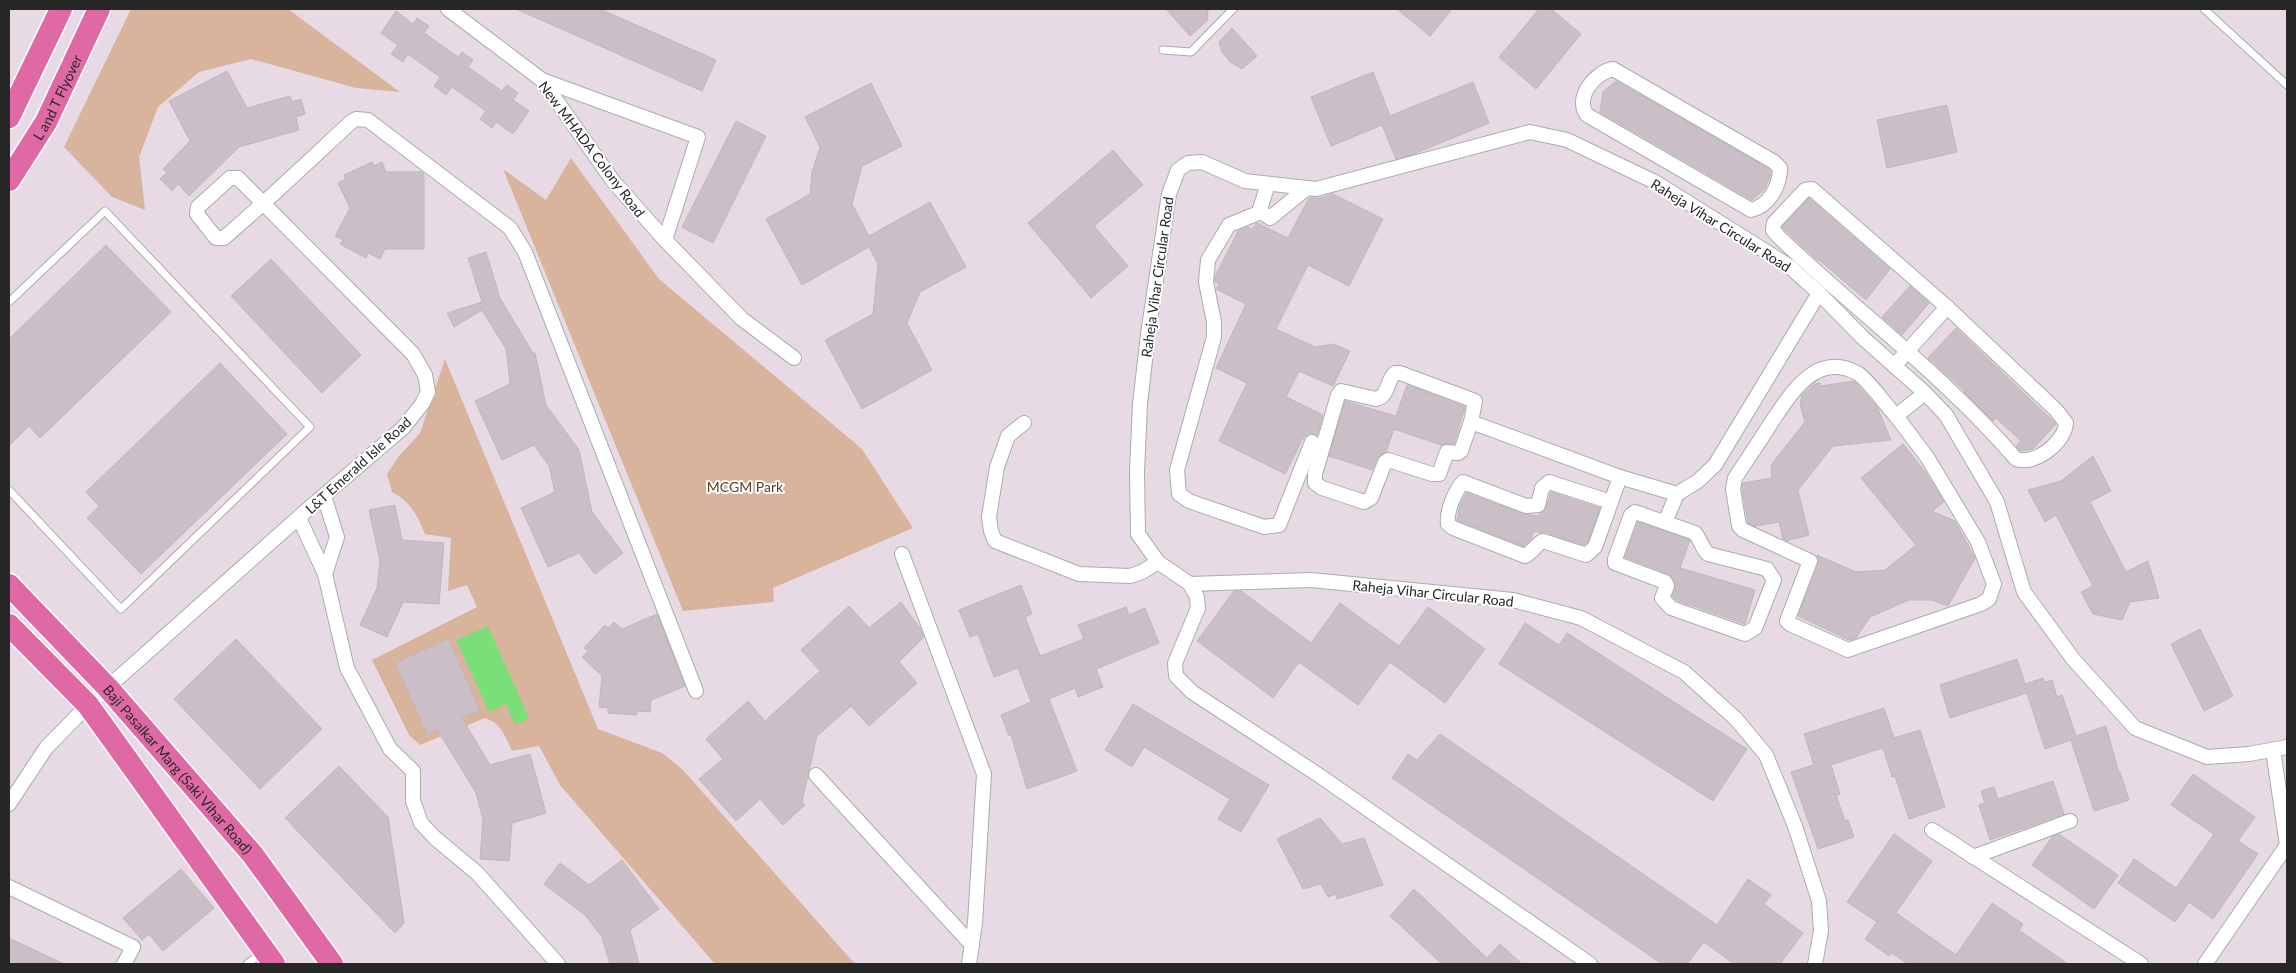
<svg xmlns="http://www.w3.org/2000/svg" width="2296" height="973" font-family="Lato,sans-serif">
<rect width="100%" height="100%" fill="#e8dae4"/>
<g fill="#d9b49d">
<path d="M131,9H288L400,92L356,88L251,59L199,72L158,107L139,157L145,210L112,197L64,147Z"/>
<path d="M571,158L659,279L862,449L913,528L773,588L774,602L683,611L503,169L546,200Z"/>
<path d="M445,359L598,729L662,753L683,770L855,964H715L560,785L539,746L512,751C505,736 501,723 485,718L420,745L409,735L372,660L477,607L467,585L448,591L451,538L425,534C417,515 411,502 392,492L387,474L399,456L420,433Z"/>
</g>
<path fill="#7adf79" d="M488,626L529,718L515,725L506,704L489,712L456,640Z"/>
<g fill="#cbbfc7" stroke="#c3b5be">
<path d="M516,9H600L716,60L702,91Z"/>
<path d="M1166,9H1208L1207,21L1190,36Z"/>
<path d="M1397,9H1452L1430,36Z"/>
<path d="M1539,9H1551L1581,34L1536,89L1499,57Z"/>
<path d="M396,11L413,24L417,18L429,26L424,33L458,57L462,52L473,60L468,67L502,91L507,85L518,93L513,100L529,111L513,134L496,122L492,128L480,119L486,111L452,87L446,95L434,86L440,77L408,54L403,62L391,54L398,45L381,33Z"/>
<path d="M1232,28L1257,56L1242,69L1230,62L1222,52L1219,42Z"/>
<path d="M227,71L247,108L290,96L292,102L301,99L305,114L296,117L299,130L239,147L189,196L178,184L172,191L160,179L167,173L163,169L190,141L169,101Z"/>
<path d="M1373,72L1390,116L1473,82L1489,123L1414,154L1396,159L1382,125L1331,146L1311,97Z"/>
<path d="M1616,81L1769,169L1771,174L1765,189L1752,200L1600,112L1603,92Z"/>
<path d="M871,83L902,146L862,166L852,204L869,236L930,202L966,267L920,292L907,323L932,370L862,409L825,340L873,314L878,264L869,247L802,285L766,219L810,194L812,172L820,147L805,117Z"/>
<path d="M1947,105L1957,152L1887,168L1877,120Z"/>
<path d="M736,121L766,136L713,243L682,227Z"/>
<path d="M1113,150L1143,185L1094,226L1128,266L1091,298L1028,223Z"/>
<path d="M372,162L374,166L382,162L386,172H422L424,174V249H385L380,259L368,253L366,258L340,244L343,240L335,236L350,208L338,183L346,179L344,175Z"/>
<path d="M1333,194L1383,219L1349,286L1308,265L1276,329L1315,347L1333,344L1350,351L1333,386L1299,371L1286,397L1323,415L1317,435L1310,433L1303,438L1285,474L1219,441L1247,383L1216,368L1246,304L1216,289L1219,284L1215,282V277L1238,231L1248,227L1252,229L1257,223L1288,238L1309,198H1320Z"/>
<path d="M1809,198L1890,269L1866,300L1819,260L1818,261L1782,227Z"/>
<path d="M106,245L171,312L40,438L29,426L9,446V339Z"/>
<path d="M486,252L500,298L533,353H535L546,405L579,450L592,512L623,553L595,574L579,553L548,567L521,508L555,492L549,466L534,445L502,460L475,401L510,384L506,349L482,310L454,327L447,313L482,302L468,258Z"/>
<path d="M271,259L361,355L322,393L231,296Z"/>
<path d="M1910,286L1929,303L1902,335L1882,317Z"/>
<path d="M1956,328L2056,424L2033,449L2020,451L2016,446L2021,441L1996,418L1993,421L1964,392L1965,391L1928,358Z"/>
<path d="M220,363L287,434L141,574L87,518L99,506L86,492Z"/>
<path d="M1854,381L1877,407L1891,440L1833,446L1798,490L1809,535L1787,541L1783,539L1779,522L1755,526L1748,523L1742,489L1743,483L1772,478L1771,465L1805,422L1800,404L1802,395L1814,384L1820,383L1821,386Z"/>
<path d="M1407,385L1465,407L1454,444L1441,445L1394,429L1386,452L1377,458L1372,470L1329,456L1345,401L1396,416Z"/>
<path d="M1903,444L1926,473L1944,502L1932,511L1955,521L1975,558L1948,606L1932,600H1909L1870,617L1856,638L1849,640L1798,616L1818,564L1817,555L1856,572L1885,570L1916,545L1861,478Z"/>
<path d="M2093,456L2111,491L2090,502L2126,572L2148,561L2159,598L2130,602L2122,620L2093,614L2081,592L2093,586L2056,515L2045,522L2028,490L2061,481Z"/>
<path d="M1551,492L1600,508L1588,542L1584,545L1534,531L1531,539L1524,546L1457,520L1460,505L1466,493L1523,514L1538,516L1546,508Z"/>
<path d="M395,505L402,540L444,543L439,604L403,602L387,637L360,625L377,588L380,561L369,510Z"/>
<path d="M1638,522L1690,540L1680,568L1755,590L1745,624L1676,600L1672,596L1675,582L1669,574L1625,557Z"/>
<path d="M1021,585L1032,614L1025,617L1040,656L1084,639L1078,625L1126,607L1129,615L1145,608L1159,643L1096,669L1103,687L1078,697L1075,688L1049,699L1077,771L1027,789L1011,735L1009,736L1001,715L1031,702L1018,668L994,677L978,634L970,637L959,610Z"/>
<path d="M1234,591H1241L1311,643L1340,603L1399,646L1428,607L1485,649L1445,703L1390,662L1358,705L1299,662L1273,698L1197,641Z"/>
<path d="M901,602L921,630L924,637L899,662L917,683L869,726L851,706L817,736L802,802L805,805L783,825L760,799L736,821L699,779L723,759L706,739L748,701L765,721L820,671L801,650L849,606L869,628Z"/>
<path d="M657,614L685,686L651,700L650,712L637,711V715L608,713V708L599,707L602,676L582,657L588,651L584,648L605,625L608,628L614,622L622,629Z"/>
<path d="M1525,623L1559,645L1567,633L1747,749L1713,801L1499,664Z"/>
<path d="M2200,629L2233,696L2204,711L2171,644Z"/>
<path d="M236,639L322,729L260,789L174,699Z"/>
<path d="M448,639L480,710L462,718L490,765L530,754L546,813L512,823L509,861L480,859L483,819L476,793L437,729L427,734L395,663Z"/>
<path d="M2017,659L2025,684L2043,678L2045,682L2052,680L2057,697L2062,695L2076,736L2106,726L2119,773L2120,772L2129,800L2094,811L2071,740L2045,749L2027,693L1950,718L1940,685Z"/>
<path d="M1133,704L1269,785L1241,832L1218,819L1230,799L1144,747L1132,767L1105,750Z"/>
<path d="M1884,708L1894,738L1920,730L1945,807L1909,819L1895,776L1892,777L1883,748L1873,751L1831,765L1840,794L1836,795L1845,821L1848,820L1854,837L1818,849L1791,772L1814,765L1804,734Z"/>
<path d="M1440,734L1717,925L1748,879L1771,895L1764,904L1803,933L1780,964H1734L1704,942L1687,964H1662L1392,778L1408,754L1417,760Z"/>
<path d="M339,766L388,817L404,923L395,933L285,818Z"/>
<path d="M2193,774L2255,817L2238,841L2258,854L2213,919L2189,902L2175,922L2118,883L2134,859L2176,888L2214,834L2171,805Z"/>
<path d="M2053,781L2064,814L1990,840L1979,805L1985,803L1981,791L1994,787L1998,799Z"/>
<path d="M1320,818L1342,844L1364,838L1383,885L1337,899L1336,894L1328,897L1321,884L1303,889L1277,839Z"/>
<path d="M1894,834L1932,861L1896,913L1956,955L1992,903L2023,924L2019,930L2068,964H1908L1892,953L1889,956L1865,939L1877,922L1847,902Z"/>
<path d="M2059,834L2118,875L2094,909L2032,865L2052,837Z"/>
<path d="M622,860L659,909L630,930L639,964H610L602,937L586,916L544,884L560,863L589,885Z"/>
<path d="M181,869L214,908L163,951L149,934L142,940L123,918Z"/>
<path d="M1414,889L1487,958L1500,944L1522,964H1442L1390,916Z"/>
<path d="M9,938L64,964H9Z"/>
</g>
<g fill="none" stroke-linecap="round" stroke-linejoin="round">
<defs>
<g id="service">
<path d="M2204,9L2287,85"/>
<path d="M1163,50L1191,52L1233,9"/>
<path d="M9,302L105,211L310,427L121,609L9,490"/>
<path d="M247,964L262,953"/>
</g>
<g id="minor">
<path d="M448,9L542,80L613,181L665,240L742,319L794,358"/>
<path d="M1613,69L1774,162L1780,168C1780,186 1769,206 1751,210L1587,115C1574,98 1595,72 1613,69Z"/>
<path d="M542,80L698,137L665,240"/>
<path d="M1268,184L1260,209L1261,212L1270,218L1307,188"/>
<path d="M1812,189L1947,307L2056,410L2066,423C2065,442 2035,466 2016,459C1945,376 1856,311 1778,236L1773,230L1774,223L1805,190Z"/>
<path d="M1261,212L1229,225L1208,260L1206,282L1214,322V337L1177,470L1179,494L1189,501L1264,527L1279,525L1312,442"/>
<path d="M1894,366L1947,307"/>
<path d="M1896,416C1887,407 1867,378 1857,373C1814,350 1789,397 1769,426C1758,444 1746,461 1735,478L1733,489L1739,526L1743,530L1810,561L1787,621L1790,624L1848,650L1981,604L1989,599L1994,584L1978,542L1927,457L1896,416L1925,393"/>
<path d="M1471,422L1475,401L1400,373H1395C1386,381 1389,396 1376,399L1341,391L1338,395L1315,474V483L1322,488L1364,502L1371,498L1385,462L1388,460L1432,474H1439L1447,452L1458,453L1461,451L1471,422L1620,477L1677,494L1698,481L1715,465L1819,293"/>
<path d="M1024,423L1008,436L997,467L989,517L991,531L995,541L1079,574L1130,576L1142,572L1158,562"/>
<path d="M324,496L337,537L325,574"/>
<path d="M1611,502L1549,482L1542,488L1538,505L1526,506L1463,482C1455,491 1446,512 1448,524L1453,528L1525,556C1533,552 1535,545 1543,541L1586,555L1595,547L1620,477"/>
<path d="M1635,512L1695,533C1701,540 1701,547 1708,554L1767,569L1774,580L1755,628L1745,634L1671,608L1662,598L1667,586L1665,582L1615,563V559L1631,515Z"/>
<path d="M299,518L325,574L347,668L390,749L413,771V801L421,823L435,838L477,873L558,964"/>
<path d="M1665,522L1677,494"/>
<path d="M902,554L984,774L975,923L969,964"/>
<path d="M1190,584L1311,580L1513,600L1581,618L1684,672L1736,719L1766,755L1795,826L1819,901L1821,931L1815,964"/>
<path d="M816,775L972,945"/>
<path d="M9,804L46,748L88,705L308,509L403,428L422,404L428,392L425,375L413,354L238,178H230L198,207L197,214L216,238H224C267,201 309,161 351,122L356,119L368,120L510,228L525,252L696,691"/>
<path d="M1932,830L2141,964"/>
<path d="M1973,857L2070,821"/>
<path d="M9,887L133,947L124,964"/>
<path d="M1590,964L1320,776L1192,692L1176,676L1175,663L1198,608L1197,597L1190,584L1158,562L1138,534L1137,471L1140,404L1148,334L1169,194L1178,170L1188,163L1202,162L1245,181L1316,189L1530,132L1567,140L1655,182L1789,266L1819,293L1862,337L1925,393L1946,415L1997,502L2024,592L2073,659L2135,728L2207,757L2249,754L2287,747"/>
<path d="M2205,964L2287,845L2273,750"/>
</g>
<g id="primary">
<path d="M9,117L61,9"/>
<path id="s1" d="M9,180L46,122L99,9"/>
<path id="s2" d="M9,585L108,688L253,855L332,964"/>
<path d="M9,625L88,705L274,964"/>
</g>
</defs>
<use href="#service" stroke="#a4afaa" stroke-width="9"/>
<use href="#minor" stroke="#a4afaa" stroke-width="16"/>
<use href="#primary" stroke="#fff" stroke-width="25"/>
<use href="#service" stroke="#fff" stroke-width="7"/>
<use href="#minor" stroke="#fff" stroke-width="14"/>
<use href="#primary" stroke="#df69a5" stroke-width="22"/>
</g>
<g text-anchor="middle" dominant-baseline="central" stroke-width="4" stroke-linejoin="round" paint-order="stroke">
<g font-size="14" fill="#272727" stroke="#fff">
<text stroke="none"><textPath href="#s1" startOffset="96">L and T Flyover</textPath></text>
<text transform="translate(592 149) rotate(53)">New MHADA Colony Road</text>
<text transform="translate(1721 225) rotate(32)">Raheja Vihar Circular Road</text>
<text transform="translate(1157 277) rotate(-82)">Raheja Vihar Circular Road</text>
<text transform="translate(358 465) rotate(-42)">L&amp;T Emerald Isle Road</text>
<text transform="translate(1433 593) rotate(6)">Raheja Vihar Circular Road</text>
<text stroke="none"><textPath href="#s2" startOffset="250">Baji Pasalkar Marg (Saki Vihar Road)</textPath></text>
</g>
<g font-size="14" fill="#5a3f21" stroke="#fff">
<text x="745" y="486">MCGM Park</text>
</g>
</g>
<rect width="2296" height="973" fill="none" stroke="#272727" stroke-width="20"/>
</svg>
